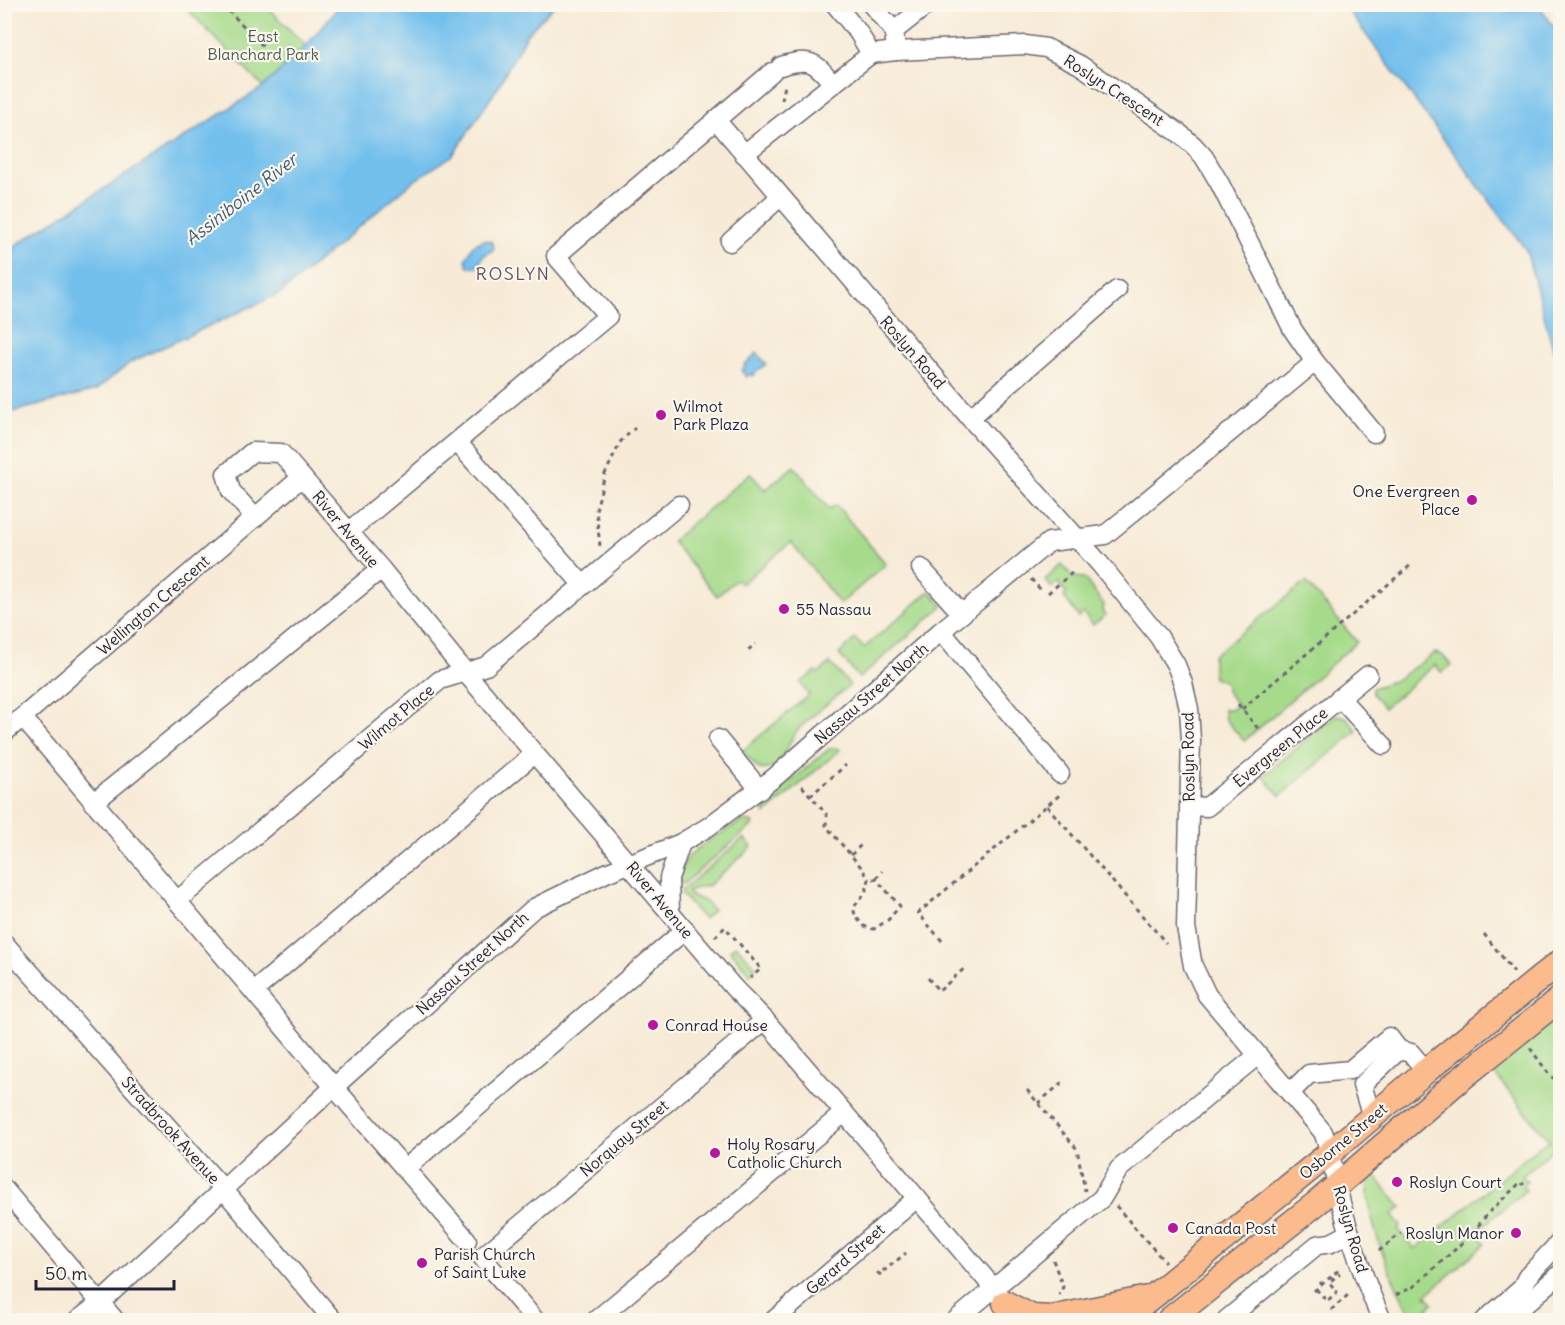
<svg xmlns="http://www.w3.org/2000/svg" width="1565" height="1325" font-family="Delius,sans-serif">
<rect width="100%" height="100%" fill="#fbf7ec"/>
<filter id="ink" filterUnits="userSpaceOnUse"><feTurbulence type="fractalNoise" baseFrequency=".0167" numOctaves="2"/><feDisplacementMap in="SourceGraphic" scale="12" xChannelSelector="R" yChannelSelector="G"/><feConvolveMatrix kernelMatrix="1 2 1 2 8 2 1 2 1" color-interpolation-filters="sRGB"/></filter>
<filter id="wash" filterUnits="userSpaceOnUse"><feTurbulence type="fractalNoise" baseFrequency=".008" numOctaves="4" result="noise"/><feDisplacementMap in="SourceGraphic" scale="24" xChannelSelector="R" yChannelSelector="G"/><feGaussianBlur stdDeviation="1.35" result="paint"/><feColorMatrix in="noise" values="0 0 0 0 0 0 0 0 0 0 0 0 0 0 0 0 0 1.4 0 .05"/><feComposite in="paint" operator="in"/></filter>
<g filter="url(#wash)">
<rect width="100%" height="100%" fill="#f7ebd7"/>
<g fill="#a7db8c" stroke="#647e64" stroke-width="1.5">
<path d="M183,5H265L306,46L263,87Z"/>
<path d="M794,466L829,509L836,505L886,564L840,604L791,542L741,584L737,579L717,596L672,541L750,473L765,490Z"/>
<path d="M1062,565L1073,577L1084,578L1104,605L1102,611L1106,615L1093,625L1083,613L1079,617L1064,597L1067,593L1058,582L1052,588L1045,580Z"/>
<path d="M1306,582L1357,642L1244,741L1225,719L1224,709H1232L1237,704L1226,691V684L1222,680L1213,678V655Z"/>
<path d="M930,591L943,606L859,678L839,654L855,639L864,648Z"/>
<path d="M1435,653L1442,655L1451,665L1442,673L1435,665L1384,708L1373,694L1372,688L1394,681Z"/>
<path d="M830,663L850,685C834,699 810,716 796,732C786,745 782,773 759,769L742,751L809,695L800,683L815,672L819,673Z"/>
<path d="M1336,715L1346,717L1357,731L1280,796L1263,776Z"/>
<path d="M836,748L840,750L765,814L764,808L766,802L829,749Z"/>
<path d="M742,821L751,822L754,824L683,884L678,881C680,850 719,836 742,821Z"/>
<path d="M744,838L752,847L709,885L689,890V895L706,902L713,910L704,919L681,894L682,890Z"/>
<path d="M736,945L755,966V970L750,974L730,950Z"/>
<path d="M1560,999V1143L1522,1176L1527,1182L1522,1186L1526,1190L1481,1228L1486,1235L1481,1239L1485,1244L1426,1295L1433,1303L1427,1309L1437,1320H1414C1392,1281 1368,1227 1367,1182L1374,1175L1401,1207L1392,1216L1401,1226L1398,1229L1415,1249L1539,1147L1550,1142L1483,1060Z"/>
</g>
<g fill="#73c0ed" stroke="#4a7194" stroke-width="1.5">
<path d="M341,4L555,5L526,35L498,87L453,155L411,183L281,293L131,362L96,390L5,414V252L263,87L306,46Z"/>
<path d="M1344,5H1539L1560,36V374L1526,250Z"/>
<path d="M484,240L491,241L494,247L493,250L483,256L478,267H468L466,259L473,245Z"/>
<path d="M757,353L766,364L752,376L750,374L746,377L741,370L745,367L744,365Z"/>
</g>
</g>
<g filter="url(#ink)">
<g fill="none" stroke-linecap="round" stroke-linejoin="round">
<defs>
<g id="minor">
<path d="M835,4L858,32L871,54"/>
<path d="M871,4L894,31L896,51"/>
<path d="M894,31L928,4"/>
<path d="M781,66C810,57 816,62 833,84"/>
<path d="M716,120L772,72"/>
<path d="M730,242L780,197"/>
<path d="M1315,362L1374,433"/>
<path d="M970,418L1117,290"/>
<path d="M457,442L583,585"/>
<path d="M255,518L231,491L226,474L252,452L281,453L381,569L466,673L733,987L765,1020L1014,1312"/>
<path d="M348,532L608,316L556,256L716,120L970,418L1100,564L1159,637L1176,665L1183,683L1189,709L1191,740L1186,927L1193,966L1207,995L1323,1132C1332,1155 1335,1179 1341,1203C1352,1243 1365,1283 1382,1320"/>
<path d="M921,568L962,614"/>
<path d="M941,631L1060,774"/>
<path d="M1340,698L1383,745"/>
<path d="M23,718L334,1087L467,1240"/>
<path d="M4,733L302,477"/>
<path d="M718,739L760,790"/>
<path d="M93,803L381,569"/>
<path d="M1189,806L1207,807L1368,675"/>
<path d="M178,900L440,680L486,666L679,505"/>
<path d="M670,913L669,878L681,843"/>
<path d="M4,943L224,1190L333,1320"/>
<path d="M254,991L534,754"/>
<path d="M1290,1093L1309,1074L1350,1070L1389,1037L1399,1050"/>
<path d="M1372,1117L1362,1085L1399,1050L1411,1053L1426,1071"/>
<path d="M406,1168L685,930"/>
<path d="M4,1189L115,1320"/>
<path d="M78,1320L100,1303L334,1087L534,908L606,873L681,843L708,827L775,777L941,631L1049,542L1105,535L1315,362L1293,330L1220,184L1204,157L1193,145L1179,133L1080,65L1046,48L1025,45L896,51L871,54L744,154"/>
<path d="M535,1320L482,1257L765,1020"/>
<path d="M596,1320L844,1113"/>
<path d="M774,1320L917,1198"/>
<path d="M956,1320L1102,1198L1119,1169L1258,1055"/>
<path d="M1226,1320L1317,1245L1331,1243L1350,1233"/>
<path d="M1485,1320L1521,1289L1527,1277L1560,1242"/>
<path d="M1507,1320L1560,1274"/>
</g>
<g id="major">
<path d="M1005,1303L1032,1317L1052,1318L1148,1298"/>
<path d="M1124,1320L1331,1152L1426,1071L1560,962"/>
<path d="M1169,1320L1318,1202L1452,1086L1560,999"/>
</g>
</defs>
<use href="#minor" stroke="#6d6872" stroke-width="21"/>
<use href="#major" stroke="#6d6872" stroke-width="27"/>
<g stroke="#6d6872" stroke-width="3" stroke-dasharray="4.5 4.5" stroke-linecap="butt">
<path d="M222,4L265,48"/>
<path d="M782,100L785,85"/>
<path d="M600,546L596,510L605,474L621,441L635,428"/>
<path d="M1031,579L1041,590"/>
<path d="M1048,593L1072,573"/>
<path d="M748,650L756,644"/>
<path d="M1238,704L1260,731"/>
<path d="M1242,709L1412,564"/>
<path d="M802,786L827,815L826,826L861,867L869,879C868,884 867,889 864,894C855,907 848,907 861,923C865,927 867,928 874,929L888,920L900,906L876,879H869"/>
<path d="M810,796L846,765"/>
<path d="M1047,806L1166,943"/>
<path d="M851,855L861,845"/>
<path d="M876,879L882,871"/>
<path d="M1484,934L1514,972"/>
<path d="M715,937L725,927L761,969L750,978"/>
<path d="M942,941L918,913L1062,793"/>
<path d="M928,978L939,991L965,968"/>
<path d="M1530,1048L1551,1077L1560,1080"/>
<path d="M1027,1090L1077,1149L1085,1191"/>
<path d="M1038,1103L1063,1082"/>
<path d="M1116,1206L1165,1262"/>
<path d="M1477,1228L1484,1236"/>
<path d="M1379,1251L1401,1233"/>
<path d="M1053,1260L1063,1287L1059,1295"/>
<path d="M881,1275L878,1273L882,1270H885L906,1253"/>
<path d="M1320,1282L1324,1287"/>
<path d="M1316,1289L1327,1301L1337,1292L1329,1282L1340,1274"/>
<path d="M1314,1291L1339,1270"/>
<path d="M1396,1295L1413,1287L1470,1236L1490,1211L1521,1182L1524,1185"/>
<path d="M1331,1310L1349,1294"/>
<path d="M1356,1320L1358,1316"/>
<path d="M1434,1320L1436,1319"/>
</g>
<use href="#minor" stroke="#fff" stroke-width="18"/>
<use href="#major" stroke="#fbbb8d" stroke-width="24"/>
</g>
</g>
<g fill="#b5179e" stroke="#fbf7ec" stroke-width="2">
<circle cx="661" cy="415" r="6"/>
<circle cx="1472" cy="500" r="6"/>
<circle cx="784" cy="609" r="6"/>
<circle cx="653" cy="1025" r="6"/>
<circle cx="715" cy="1153" r="6"/>
<circle cx="1397" cy="1182" r="6"/>
<circle cx="1173" cy="1228" r="6"/>
<circle cx="1516" cy="1233" r="6"/>
<circle cx="422" cy="1263" r="6"/>
</g>
<g text-anchor="middle" dominant-baseline="central" stroke-width="4.5" stroke-linejoin="round" paint-order="stroke">
<g font-size="16" fill="#4a5a53" stroke="#fbf7ec">
<text x="263" y="36">East<tspan x="263" dy="18">Blanchard Park</tspan></text>
</g>
<g font-size="16" fill="#22223b" stroke="#fbf7ec">
<text transform="translate(1114 90) rotate(33)">Roslyn Crescent</text>
<text transform="translate(913 352) rotate(49)">Roslyn Road</text>
<text transform="translate(346 529) rotate(50)">River Avenue</text>
<text transform="translate(153 605) rotate(-41)">Wellington Crescent</text>
<text transform="translate(871 693) rotate(-41)">Nassau Street North</text>
<text transform="translate(396 717) rotate(-40)">Wilmot Place</text>
<text transform="translate(1280 747) rotate(-39)">Evergreen Place</text>
<text transform="translate(1188 757) rotate(-91)">Roslyn Road</text>
<text transform="translate(660 900) rotate(50)">River Avenue</text>
<text transform="translate(472 963) rotate(-42)">Nassau Street North</text>
<text transform="translate(171 1130) rotate(48)">Stradbrook Avenue</text>
<text transform="translate(624 1138) rotate(-40)">Norquay Street</text>
<text transform="translate(1343 1141) rotate(-40)">Osborne Street</text>
<text transform="translate(1351 1229) rotate(74)">Roslyn Road</text>
<text transform="translate(845 1259) rotate(-41)">Gerard Street</text>
</g>
<g font-size="16" fill="#22223b" stroke="#fbf7ec" text-anchor="start">
<text x="673" y="406">Wilmot<tspan x="673" dy="18">Park Plaza</tspan></text>
<text x="1460" y="491" text-anchor="end">One Evergreen<tspan x="1460" dy="18">Place</tspan></text>
<text x="796" y="609">55 Nassau</text>
<text x="665" y="1025">Conrad House</text>
<text x="727" y="1144">Holy Rosary<tspan x="727" dy="18">Catholic Church</tspan></text>
<text x="1409" y="1182">Roslyn Court</text>
<text x="1185" y="1228">Canada Post</text>
<text x="1504" y="1233" text-anchor="end">Roslyn Manor</text>
<text x="434" y="1254">Parish Church<tspan x="434" dy="18">of Saint Luke</tspan></text>
</g>
<g font-size="18" font-style="italic" fill="#3e5979" stroke="#fbf7ec">
<text transform="translate(241 199) rotate(-38)">Assiniboine River</text>
</g>
<g font-size="18" letter-spacing="1.5" fill="#675168" stroke="#fbf7ec">
<text x="513" y="273">ROSLYN</text>
</g>
</g>
<rect width="1565" height="1325" fill="none" stroke="#fbf7ec" stroke-width="24"/>
<path d="M36 1280v9h138v-9" fill="none" stroke="#22223b" stroke-width="3"/>
<text x="45" y="1280" font-size="18" fill="#22223b" stroke="#fbf7ec" stroke-width="4.5" paint-order="stroke">50 m</text>
</svg>
